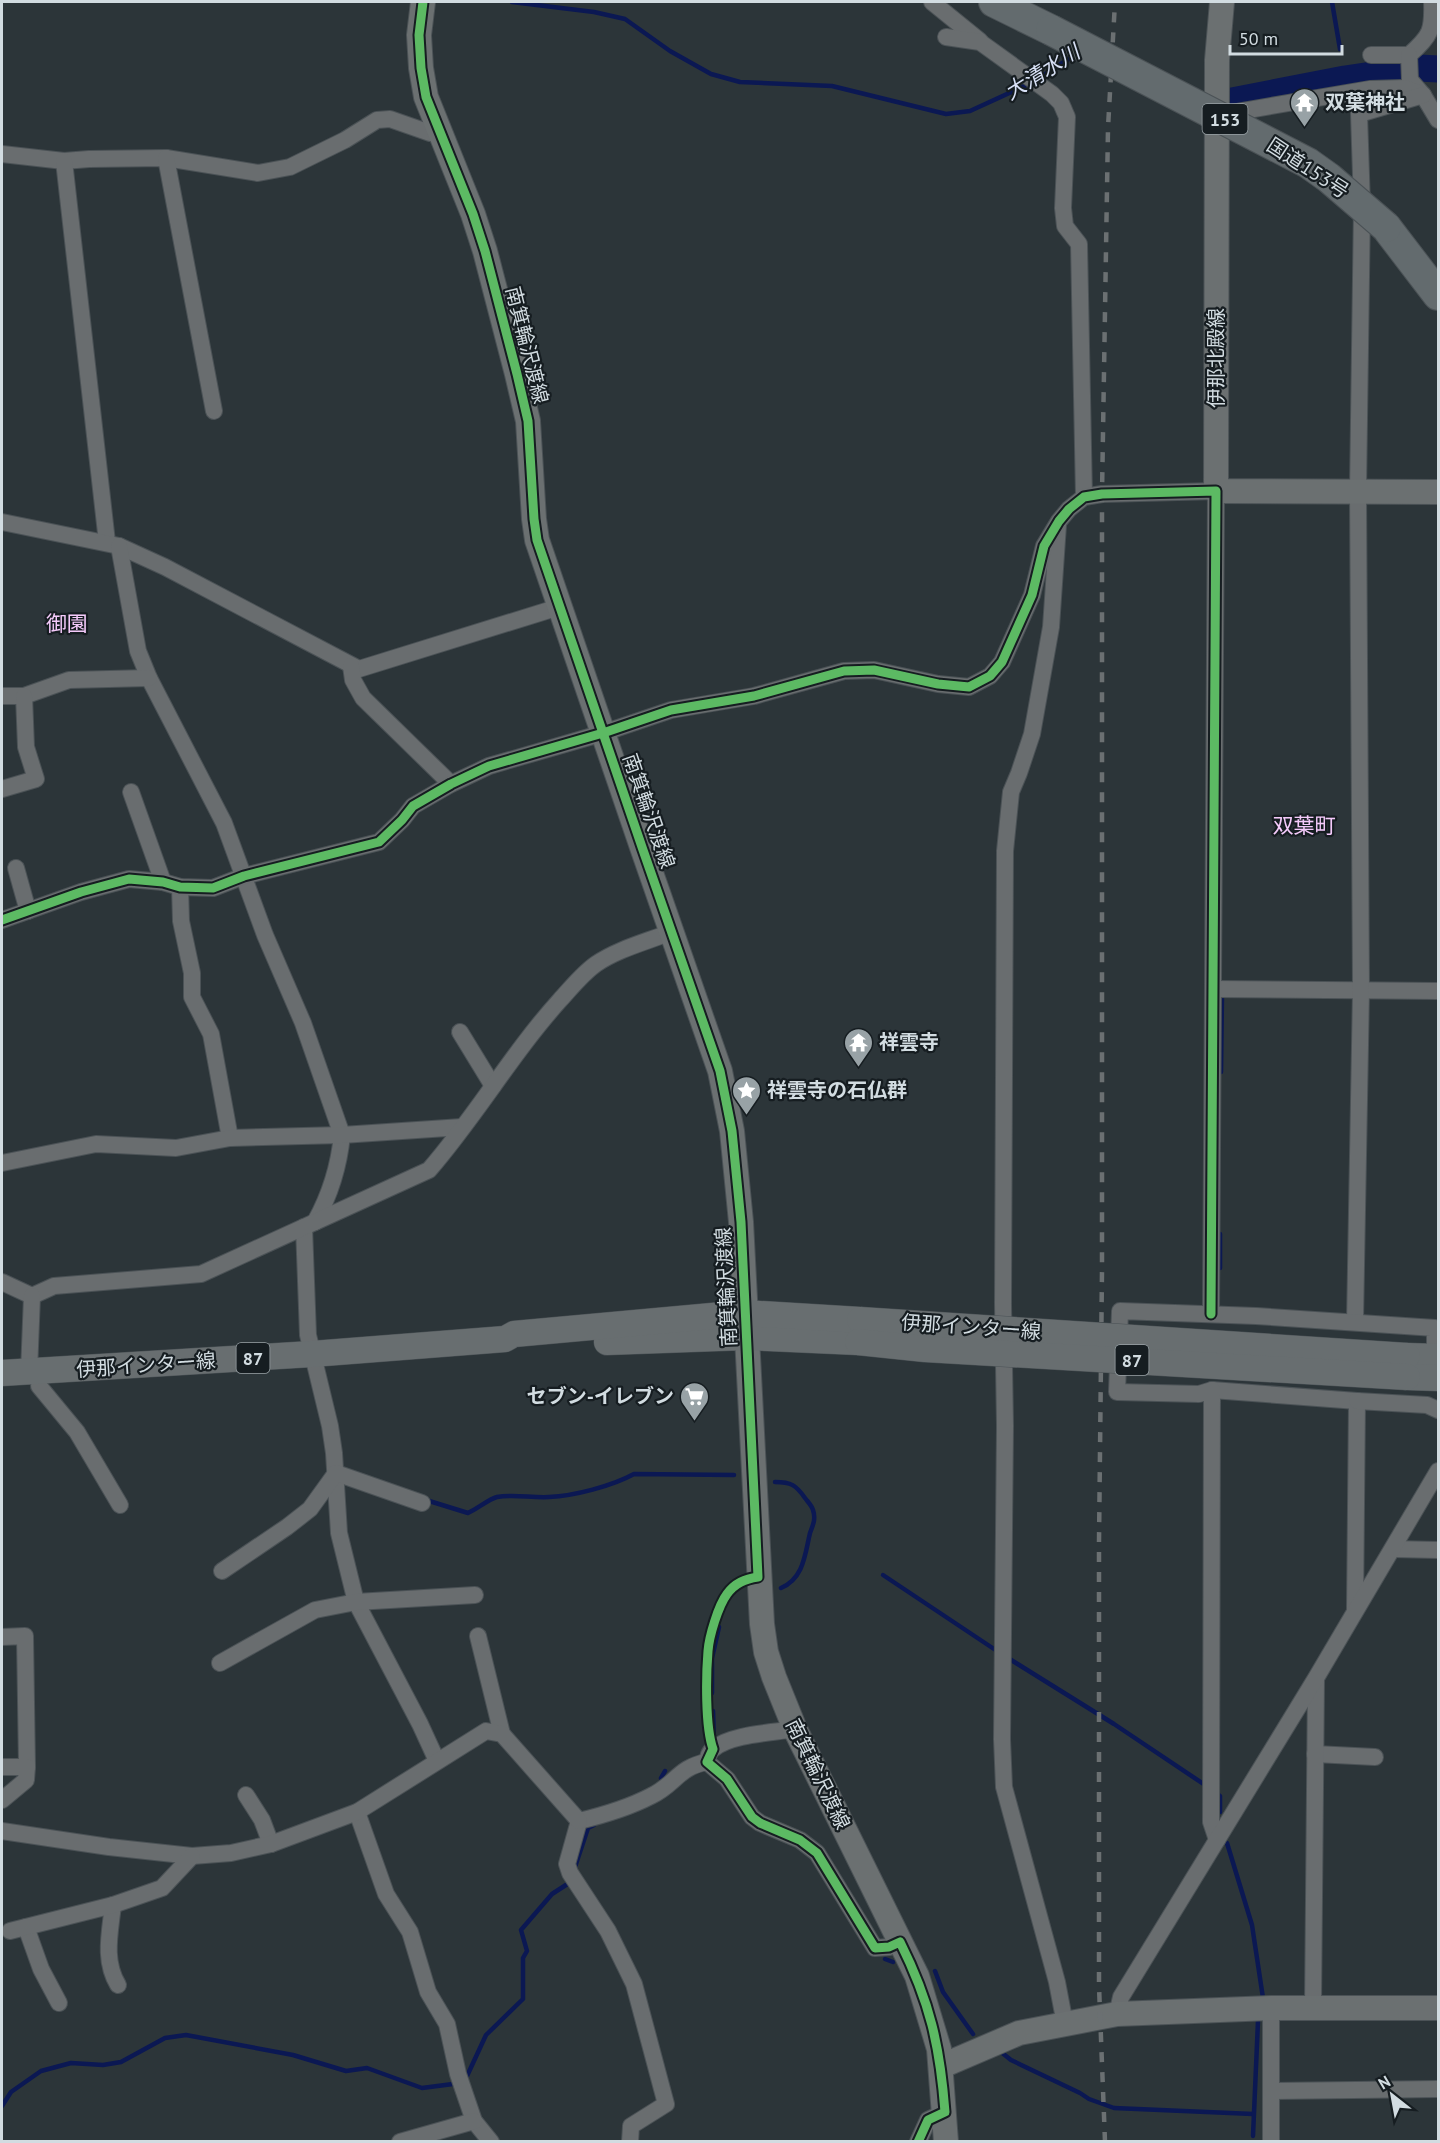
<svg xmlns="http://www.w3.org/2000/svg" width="1440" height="2143" font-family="'PT Sans','Noto Sans JP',sans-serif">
<rect width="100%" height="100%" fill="#2c3539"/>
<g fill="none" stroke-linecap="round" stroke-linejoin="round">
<g stroke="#0b1853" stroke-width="4.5">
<path d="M512,2L594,12L625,19L670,51L711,74L740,82L832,86L946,114L970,111L1031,83"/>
<path d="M1332,2L1340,49"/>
<path d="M1344,72L1345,79"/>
<path d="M1038,79L1076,54"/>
<path d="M1221,1072L1222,994"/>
<path d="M1220,1268V1234"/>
<path d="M775,1482C791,1482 796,1485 805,1498C808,1502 812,1506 813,1510C816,1519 813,1525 810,1533C805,1554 804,1578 781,1588"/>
<path d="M426,1500L468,1513C477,1509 489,1499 497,1497C513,1494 532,1498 549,1497C574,1496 612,1486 634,1474L734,1475"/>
<path d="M883,1575L997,1651"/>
<path d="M1008,1658L1114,1724L1205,1785"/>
<path d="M712,1693V1658L719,1627"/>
<path d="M713,1711L714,1741"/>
<path d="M661,1778L665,1771"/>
<path d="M1216,1793L1220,1796V1812"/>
<path d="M1227,1843L1252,1925L1263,1998"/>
<path d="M574,1870L588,1828L594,1825"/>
<path d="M885,1959L893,1962"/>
<path d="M935,1971L943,1992L973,2034"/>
<path d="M1001,2052L1011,2060L1080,2093L1089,2099L1114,2108L1253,2114"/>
<path d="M467,2076L486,2035L523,1999V1958L527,1951L521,1930L552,1894L569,1883"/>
<path d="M2,2106L11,2092L41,2071L71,2063L103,2065L121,2062L165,2038L186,2035L293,2055L346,2071L367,2068L422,2088L453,2084"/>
<path d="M1253,2136L1258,2021"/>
</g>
<path stroke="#0b1853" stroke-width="27" d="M1227,102L1345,79L1419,68L1438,69"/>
<defs>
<g id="street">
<path d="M932,2L980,41"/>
<path d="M946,37L980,42L1052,94L1061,103L1067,117L1063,208L1065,226L1079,244L1084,497"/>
<path d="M1371,55H1409C1431,36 1433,30 1432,2"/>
<path d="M1409,55L1410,80L1423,95L1438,120"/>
<path d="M1219,115L1370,89L1405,88L1423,95"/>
<path d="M2,154L64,161L89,159L166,158L258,173L290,167L345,140L377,120L390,119L430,133H441"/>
<path d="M166,158L214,411"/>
<path d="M64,161L107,542"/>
<path d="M2,522L119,546L165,567L359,669L559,607"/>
<path d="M1058,525L1051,627L1032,734L1019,773L1011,792L1005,851L1003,1304L1005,1426L1002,1739L1004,1787L1057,1982L1065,2024"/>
<path d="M119,546L138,651L149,678L224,823L265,935L303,1023L342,1135C339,1166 330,1195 315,1222"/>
<path d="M351,666L353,680L363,698L451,784"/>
<path d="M2,696H24L69,680L149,678"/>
<path d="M2,789L36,779L26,747L24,696"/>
<path d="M131,792L163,882"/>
<path d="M16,868L28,911"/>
<path d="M180,887L181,921L192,973V997L211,1034L230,1138"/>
<path d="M2,920L81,892L129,879L163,882L180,887L213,888L244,876L379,842L402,820L413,806L451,784L489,766L603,733L671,710L754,696L844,671L874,670L938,684L969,687L990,676L1002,662L1032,595L1044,546L1059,521L1069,509L1084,497L1102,494L1216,491L1211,1314"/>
<path d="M1214,989L1438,991"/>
<path d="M460,1032L493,1086"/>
<path d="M2,1163L96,1144L176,1148L230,1138L342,1135L462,1127"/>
<path d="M304,1227L308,1335L330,1426L334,1453L339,1533L356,1602L420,1724L437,1761"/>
<path d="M2,1282L32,1296L54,1286L201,1274L429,1170C476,1116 512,1053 560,1000C571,988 582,974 596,964C618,949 646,942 671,932"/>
<path d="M1355,1322L1361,990L1358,491L1362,206L1359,114L1423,95"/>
<path d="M29,1372L32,1296"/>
<path d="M39,1386L77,1432L120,1505"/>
<path d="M1212,1390L1357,1401L1355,1610"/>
<path d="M1357,1401L1427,1405L1438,1410"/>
<path d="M1393,1549L1438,1550"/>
<path d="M222,1571L287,1527L310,1509L336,1473L422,1503"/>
<path d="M478,1636L502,1734"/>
<path d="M2,1637L25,1636L27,1767"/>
<path d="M220,1663L315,1610L356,1602L475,1595"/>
<path d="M1315,1754L1375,1757"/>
<path d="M707,1762C708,1757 709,1752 713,1749C731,1734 772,1733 795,1729"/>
<path d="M2,1767H27L26,1780L2,1800"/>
<path d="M246,1795L262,1820L271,1844"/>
<path d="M357,1812L386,1894L410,1932L428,1992L447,2024L458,2074L474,2121L491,2142"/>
<path d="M579,1821C604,1815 628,1808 651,1796C675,1785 678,1767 707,1762L727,1779L752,1817L760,1823L800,1840L817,1853L875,1948L889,1947L900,1942"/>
<path d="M579,1821L567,1864L570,1873L608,1931L634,1984L666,2104L631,2126L630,2142"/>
<path d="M2,1831L109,1847L192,1856L231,1853L271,1844L357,1812L486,1731L502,1734L579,1821"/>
<path d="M1217,1840L1211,1822L1212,1390L1199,1394L1117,1392L1120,1311L1256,1316L1435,1328V1357"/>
<path d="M113,1905C110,1933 103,1960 118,1985"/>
<path d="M26,1927L41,1969L59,2003"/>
<path d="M10,1931L113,1905L162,1888L192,1856"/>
<path d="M1313,2008L1316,1679"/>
<path d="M1117,2014L1121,1997L1316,1678L1438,1471"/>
<path d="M1271,2091L1438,2089"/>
<path d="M400,2142L474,2121"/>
<path d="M918,2142L928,2120L945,2112"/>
<path d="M1271,2142V2008"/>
</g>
<g id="secondary">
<path d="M423,2L419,35L421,68L426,97L473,214L485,251L517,374L528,421L534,519L537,540L643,850L720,1071L732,1131L741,1222L762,1624L766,1652L774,1677L795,1729L917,1976L939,2049L946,2142"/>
<path d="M1222,2L1217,60L1216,491L1438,492"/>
<path d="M942,2066L1019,2033L1117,2014L1271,2008H1438"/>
</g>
<g id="primary">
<path d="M607,1342L746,1337L858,1342"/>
<path d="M1407,1356L1438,1357"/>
<path d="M2,1373L312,1354L505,1339L514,1334L745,1313L860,1320"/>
<path d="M1407,1377L1438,1378"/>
</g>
<g id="highway">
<path d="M994,2L1051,30"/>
<path d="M1386,227L1438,295"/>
</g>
</defs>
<use href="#street" stroke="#4b5256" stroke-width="18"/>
<use href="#secondary" stroke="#4b5256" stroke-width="26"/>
<use href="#primary" stroke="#4b5256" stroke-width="27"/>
<use href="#highway" stroke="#4b5256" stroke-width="32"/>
<use href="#street" stroke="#696d6f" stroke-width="16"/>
<use href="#secondary" stroke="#6b7071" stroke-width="24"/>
<use href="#primary" stroke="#686e70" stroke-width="26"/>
<use href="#highway" stroke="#636b6e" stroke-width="30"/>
<path stroke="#6b7072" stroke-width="4.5" stroke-dasharray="10 10" stroke-linecap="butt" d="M1105,2142L1099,1986V1542L1102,1271V494L1108,128L1115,2"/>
<defs>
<g id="primary-bridge">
<path d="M860,1320L1407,1356"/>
<path d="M858,1342L925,1349L1407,1377"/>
</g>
<path id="highway-bridge" d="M1051,30L1308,163L1329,178L1386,227"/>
</defs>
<use href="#primary-bridge" stroke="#4b5256" stroke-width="27" stroke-linecap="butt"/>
<use href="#highway-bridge" stroke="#4b5256" stroke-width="32" stroke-linecap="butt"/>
<use href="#primary-bridge" stroke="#686e70" stroke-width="26"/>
<use href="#highway-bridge" stroke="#636b6e" stroke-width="30"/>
<defs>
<g id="cycleway">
<path d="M423,2L419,35L421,68L426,97L473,214L485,251L517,374L528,421L534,519L537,540L643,850L720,1071L732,1131L741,1222L758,1577C745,1579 735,1583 727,1594C718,1606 709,1637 708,1651C706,1675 705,1727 713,1749L707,1762L727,1779L752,1817L760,1823L800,1840L817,1853L875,1948L889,1947L900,1942C930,2002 940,2046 945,2112L928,2120L918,2142"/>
<path d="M2,920L81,892L129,879L163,882L180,887L213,888L244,876L379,842L402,820L413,806L451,784L489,766L603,733L671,710L754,696L844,671L874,670L938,684L969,687L990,676L1002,662L1032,595L1044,546L1059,521L1069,509L1084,497L1102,494L1216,491L1211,1314"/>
</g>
</defs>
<use href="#cycleway" stroke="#161d21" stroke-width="13"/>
<use href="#cycleway" stroke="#5cba63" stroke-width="9"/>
</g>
<defs>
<symbol id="temple-pin" viewBox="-11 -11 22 30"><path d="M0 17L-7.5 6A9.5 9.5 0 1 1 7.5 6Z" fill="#98a2a6" stroke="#161d21"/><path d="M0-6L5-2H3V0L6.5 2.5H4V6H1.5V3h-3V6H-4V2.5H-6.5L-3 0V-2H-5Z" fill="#fff"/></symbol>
<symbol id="sight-pin" viewBox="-11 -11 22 30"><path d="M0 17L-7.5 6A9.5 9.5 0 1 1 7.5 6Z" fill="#98a2a6" stroke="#161d21"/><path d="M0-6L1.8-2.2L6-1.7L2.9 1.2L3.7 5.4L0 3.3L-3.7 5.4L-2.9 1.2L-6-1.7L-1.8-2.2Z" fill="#fff"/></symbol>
<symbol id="supermarket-pin" viewBox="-11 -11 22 30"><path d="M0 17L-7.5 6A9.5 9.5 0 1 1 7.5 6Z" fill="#98a2a6" stroke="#161d21"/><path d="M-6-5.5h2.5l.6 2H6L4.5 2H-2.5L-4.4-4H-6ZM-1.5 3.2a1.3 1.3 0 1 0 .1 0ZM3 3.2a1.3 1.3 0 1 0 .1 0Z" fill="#fff"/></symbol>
</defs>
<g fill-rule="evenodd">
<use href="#temple-pin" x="1288" y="86" width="33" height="45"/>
<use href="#temple-pin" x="842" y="1026" width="33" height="45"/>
<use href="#sight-pin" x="730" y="1074" width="33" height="45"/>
<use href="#supermarket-pin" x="678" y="1380" width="33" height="45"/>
</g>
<g text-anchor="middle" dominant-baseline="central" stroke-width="4.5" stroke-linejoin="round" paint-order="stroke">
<g fill="#161d21" stroke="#9aa3a7" stroke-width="1.5">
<rect x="1202.5" y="104" width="45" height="30" rx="4.5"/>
<rect x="236.5" y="1343" width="33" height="30" rx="4.5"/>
<rect x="1115.5" y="1345" width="33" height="30" rx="4.5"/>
</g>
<g font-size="18" font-weight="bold" fill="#d2dce1">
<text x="1225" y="119">153</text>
<text x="253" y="1358">87</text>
<text x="1132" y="1360">87</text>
</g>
<g font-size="20" font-weight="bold" fill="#d2dce1" stroke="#161d21" text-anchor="start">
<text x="1325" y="102">双葉神社</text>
<text x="879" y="1042">祥雲寺</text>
<text x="767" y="1090">祥雲寺の石仏群</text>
<text x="674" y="1396" text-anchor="end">セブン-イレブン</text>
</g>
<g font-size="20" fill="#d2dce1" stroke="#161d21">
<text transform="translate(1308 168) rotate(33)">国道153号</text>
<text transform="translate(527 345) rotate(76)">南箕輪沢渡線</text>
<text transform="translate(1216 358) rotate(-90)">伊那北殿線</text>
<text transform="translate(649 811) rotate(71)">南箕輪沢渡線</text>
<text transform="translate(726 1287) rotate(-93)">南箕輪沢渡線</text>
<text transform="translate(971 1327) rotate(4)">伊那インター線</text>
<text transform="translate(146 1365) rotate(-4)">伊那インター線</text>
<text transform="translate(818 1774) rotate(64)">南箕輪沢渡線</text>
</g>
<g font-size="21" font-style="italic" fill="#d8e1f6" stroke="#161d21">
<text transform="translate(1042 72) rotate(-32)">大清水川</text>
</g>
<g font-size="21" fill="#f4cafa" stroke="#161d21">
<text x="67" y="623">御園</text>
<text x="1304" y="825">双葉町</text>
</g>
</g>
<rect width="1440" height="2143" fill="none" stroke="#d2dce1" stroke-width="6"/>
<g transform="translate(1392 2095) rotate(329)" stroke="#161d21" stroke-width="4.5" paint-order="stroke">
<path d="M0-4.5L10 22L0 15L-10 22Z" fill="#d2dce1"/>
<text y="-9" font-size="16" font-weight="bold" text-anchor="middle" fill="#d2dce1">N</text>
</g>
<path d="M1230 45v9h112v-9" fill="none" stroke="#d2dce1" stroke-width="3"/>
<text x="1239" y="45" font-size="18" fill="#d2dce1" stroke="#161d21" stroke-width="4.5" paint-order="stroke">50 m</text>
</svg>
